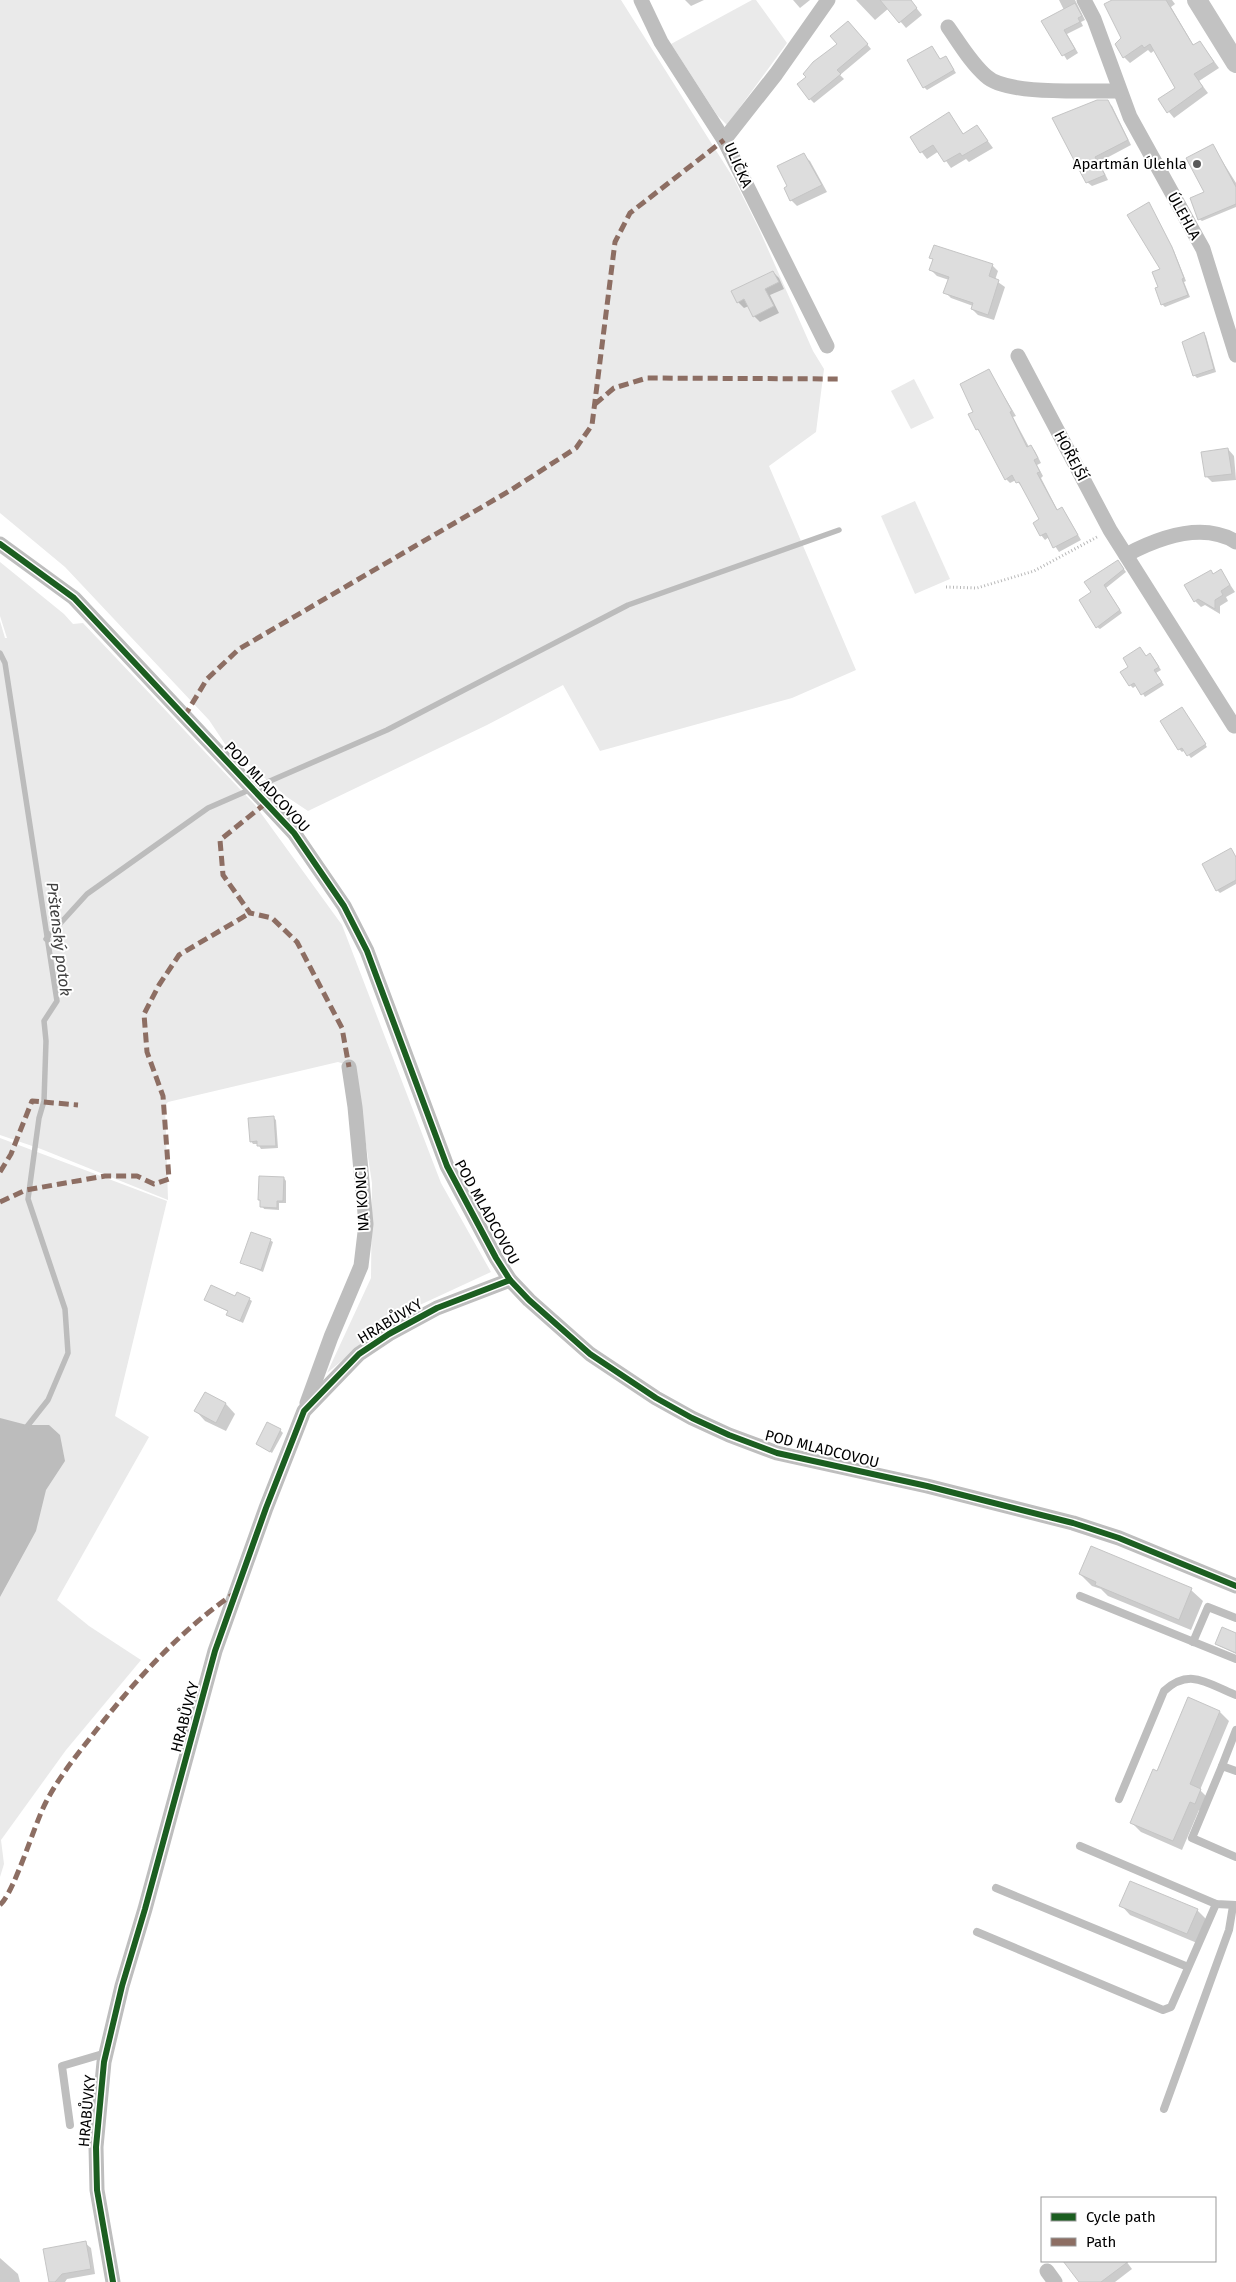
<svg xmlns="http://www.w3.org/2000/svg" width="1236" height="2282" font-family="'Fira Sans',sans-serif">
<rect width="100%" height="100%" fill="#fff"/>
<g fill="#eaeaea">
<path d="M0,0H621L734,179L759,229L813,351L824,369L816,432L769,466L856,670L792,698L600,751L563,685L487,725L308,811L287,797L225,744L209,720L65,567L0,513Z"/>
<path d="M752,0H756L787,43L727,125L717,115L671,44Z"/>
<path d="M914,379L934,418L911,429L891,391Z"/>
<path d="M915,501L950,579L915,594L881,516Z"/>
<path d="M0,562L64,614L73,624L83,623L255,805L342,925L441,1183L491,1272L396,1316L327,1373L371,1278L372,1183L354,1067L338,1062L168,1102L165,1105L168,1200L41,1149L0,1135V621L5,638H7L0,616Z"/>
<path d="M0,1138L167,1201L115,1416L149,1437L57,1600L89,1626L141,1660L66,1750L1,1840L4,1864L0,1877Z"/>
</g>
<path fill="#bcbcbc" d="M0,1418L27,1425H49L60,1435L65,1461L46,1490L36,1531L0,1597Z"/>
<g fill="#0003">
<path d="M685,0H704L691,6Z"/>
<path d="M793,0H810L800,8Z"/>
<path d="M856,0H910L922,15L906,28L889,8L875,20Z"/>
<path d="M1059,0H1075L1085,20L1081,22L1083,26L1067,34L1078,53L1067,60L1043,22L1064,10Z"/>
<path d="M1115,0H1172L1175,4L1171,7L1194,46L1200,42L1219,68L1199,81L1208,93L1174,118L1159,100L1177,88L1155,50L1151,53L1148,50L1130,63L1124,57L1123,39Z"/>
<path d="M853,27L871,49L840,75L844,79L814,103L810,99L839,44Z"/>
<path d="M932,47L940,60H948L956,73L927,90L924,87Z"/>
<path d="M1107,102L1112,106L1131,145L1099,162L1108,180L1092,186L1087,182Z"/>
<path d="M949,114L964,135L977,126L993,148L969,162L966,159L951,168L939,151L927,159L911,138Z"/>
<path d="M1213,146L1236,183V207L1202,221L1199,219L1206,193Z"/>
<path d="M803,155L810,161L827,192L797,206L791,200L789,186Z"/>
<path d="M1149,204L1174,251L1186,281L1184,282L1190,297L1165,307L1162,304V269Z"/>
<path d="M931,257L992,265L998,271L995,280L1005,287L994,320L978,315L972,309L973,306L951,298L945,292L949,280L937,276L931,270L934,261Z"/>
<path d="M773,272L779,278L784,289L770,295L779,313L760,322L754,316L749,306L744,308L738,302Z"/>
<path d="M1204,334L1206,336L1216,372L1197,378L1194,375Z"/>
<path d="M989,371L1016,416L1013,417L1029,447L1031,446L1035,451L1041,463L1037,465L1043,476L1041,478L1058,511L1061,509L1066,514L1081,540L1059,552L1049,537L1045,540L1041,535L1040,520L1022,487L1016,480L1010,483L1006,479L982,434L977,429L975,412Z"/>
<path d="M1228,449L1234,456L1236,480L1212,482L1206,476Z"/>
<path d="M1121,565L1126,572L1106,588L1122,613L1100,629L1097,627L1092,593Z"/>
<path d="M1210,571L1214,575L1221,571L1235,592L1226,597L1228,601L1220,606V614L1205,605L1201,607L1195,601Z"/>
<path d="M1140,648L1147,657L1150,655L1153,657L1161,670L1156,673L1164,685L1145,697L1137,685L1133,688L1130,685V668Z"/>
<path d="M1182,708L1207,747L1191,758L1185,750L1182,752L1179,749Z"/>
<path d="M1231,849L1236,857V884L1220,893L1217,890Z"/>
<path d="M273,1117L276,1120L278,1148L261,1149L258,1144H253L251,1141Z"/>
<path d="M284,1178L286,1181V1203H279V1210L264,1209L259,1199Z"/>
<path d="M270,1240L273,1242L263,1272L241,1262Z"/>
<path d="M236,1298L249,1299L252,1301L243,1323L231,1317L228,1315L229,1312L205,1300Z"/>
<path d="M205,1393L226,1404L235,1414L226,1431L205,1421L196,1411Z"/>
<path d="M280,1430L283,1433L272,1453L257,1444Z"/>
<path d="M1080,1574L1191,1590L1203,1601L1191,1630L1108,1596L1101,1589L1092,1586Z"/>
<path d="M1236,1634V1654L1216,1644Z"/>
<path d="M1220,1712L1229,1721L1200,1790L1209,1799L1204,1812L1199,1810L1182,1850L1141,1832L1132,1823L1158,1772Z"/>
<path d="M1121,1905L1197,1910L1207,1920L1197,1943L1130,1915Z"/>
<path d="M85,2243L91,2248L95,2274L67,2279L65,2282H50Z"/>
<path d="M0,2258L18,2274L20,2282H0Z"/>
<path d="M1071,2261H1126L1132,2269L1115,2282H1081L1067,2264Z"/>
</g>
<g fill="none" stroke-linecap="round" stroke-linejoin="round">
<g stroke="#bcbcbc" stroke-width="5.5">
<path d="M0,653L5,663L57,1001L44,1021L46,1041L44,1101L39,1118L28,1199L65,1309L68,1353L48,1400L25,1429"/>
<path d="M46,939L87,894L208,808L387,730L628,605L839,530"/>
</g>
</g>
<g fill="#ddd" stroke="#c5c5c5">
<path d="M880,0H911L917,8L899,23Z"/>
<path d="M1112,0H1166L1193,45L1200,41L1214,62L1194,74L1203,87L1167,113L1158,99L1175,88L1150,44L1144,48L1142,45L1123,58L1115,44L1121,38L1104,4Z"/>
<path d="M1075,3L1082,16L1078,18L1080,22L1064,30L1075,49L1062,56L1041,21Z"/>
<path d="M848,21L868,44L837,70L841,74L809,100L797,84L806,77L803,74L813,62L837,44L830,36Z"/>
<path d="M932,46L940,59L946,56L954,70L923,88L907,60Z"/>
<path d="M1097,100H1108L1128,140L1095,157L1105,175L1086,183L1052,118Z"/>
<path d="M949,112L963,134L977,125L988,141L962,156L960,153L944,162L933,145L920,153L910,137Z"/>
<path d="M1213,144L1236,187V204L1198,220L1190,198L1204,192L1186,158Z"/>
<path d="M804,153L822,185L790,201L784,188L787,186L777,166Z"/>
<path d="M1149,202L1172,247L1184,278L1182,279L1188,295L1161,305L1155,288L1158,287L1152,272L1160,269L1127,215Z"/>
<path d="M934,245L993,264L989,276L999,280L988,315L971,309L973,303L943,293L949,277L929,270L933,259L929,258Z"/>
<path d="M773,271L779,282L765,289L774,306L753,317L744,299L737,303L731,291Z"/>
<path d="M1204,332L1214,369L1193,376L1182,342Z"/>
<path d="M989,369L1012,411L1010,412L1027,447L1031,445L1038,458L1034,460L1040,472L1037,473L1057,510L1062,507L1078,535L1053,548L1046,533L1040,536L1033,523L1039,519L1019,482L1016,483L1012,475L1005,480L978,429L976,430L968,414L973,412L960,384Z"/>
<path d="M1228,448L1232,474L1205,477L1201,452Z"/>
<path d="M1118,560L1124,569L1104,585L1120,610L1096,628L1079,600L1091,592L1084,582Z"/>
<path d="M1221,569L1230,585L1221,591L1223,595L1215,600V609L1198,599L1194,602L1184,585L1211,570L1213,574Z"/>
<path d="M1140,647L1146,656L1150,653L1159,667L1154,670L1162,682L1141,695L1134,683L1129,686L1120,672L1128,667L1123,658Z"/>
<path d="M1182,707L1206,744L1187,756L1182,748L1178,750L1160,721Z"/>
<path d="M1231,848L1236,857V880L1216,891L1202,864Z"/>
<path d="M274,1116L276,1146H257V1141L250,1142L248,1118Z"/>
<path d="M259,1176L284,1177L283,1201H277V1208L260,1207V1200H258Z"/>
<path d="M251,1232L271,1239L261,1270L240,1263Z"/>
<path d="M211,1285L235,1296L237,1292L250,1298L240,1321L226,1315L228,1311L204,1300Z"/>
<path d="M205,1392L226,1403L216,1423L194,1411Z"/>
<path d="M267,1422L281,1429L270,1452L256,1444Z"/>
<path d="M1091,1546L1192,1588L1179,1620L1095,1585L1096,1582L1079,1574Z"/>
<path d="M1222,1627L1236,1633V1653L1215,1644Z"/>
<path d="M1188,1697L1220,1711L1190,1784L1201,1789L1195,1804L1190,1802L1173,1841L1130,1823L1153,1769L1157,1771Z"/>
<path d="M1130,1881L1198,1909L1187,1934L1119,1906Z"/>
<path d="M86,2241L91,2269L62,2274L55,2282H49L43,2249Z"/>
<path d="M1063,2261H1129L1101,2282H1079Z"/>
</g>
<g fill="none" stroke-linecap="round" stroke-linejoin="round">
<path stroke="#b8b8b8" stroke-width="3" stroke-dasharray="1 2.5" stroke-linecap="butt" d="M946,587L977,588L1034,571L1097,537"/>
<g stroke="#bebebe" stroke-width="8">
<path d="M1080,1596L1236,1659"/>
<path d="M1193,1642L1208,1607L1236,1618"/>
<path d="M1222,1766L1236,1730"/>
<path d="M1236,1771L1222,1766L1192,1838L1236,1857"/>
<path d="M1119,1799L1164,1691C1190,1667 1208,1684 1236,1695"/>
<path d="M1080,1846L1216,1904L1236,1905"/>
<path d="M996,1888L1188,1967"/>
<path d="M977,1932L1163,2010L1171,2007L1216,1904"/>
<path d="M1164,2109L1229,1930L1233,1906"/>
<path d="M70,2125L62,2066L106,2053"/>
</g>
<g stroke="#bebebe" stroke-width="15">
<path d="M641,0L661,42L724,140"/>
<path d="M1084,0L1094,19L1130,117L1203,249L1236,355"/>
<path d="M948,27C960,44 971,63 986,76C1007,96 1089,90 1119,91"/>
<path d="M827,346L724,140L776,74L828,0"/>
<path d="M1018,356L1110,530L1234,726"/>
<path d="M0,544L74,598L294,833L344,906L367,951L447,1166L496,1258L510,1280L529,1300L590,1354L656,1398L692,1418L729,1435L777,1453L927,1486L1073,1523L1119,1538L1236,1586"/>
<path d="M1126,555C1158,538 1202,521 1236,542"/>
<path d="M307,1403L331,1337L361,1266L366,1224L355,1107L349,1067"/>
<path d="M1047,2271L1055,2282"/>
<path d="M113,2282L97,2190L96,2147L104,2062L122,1986L145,1909L215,1651L266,1508L304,1411L359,1354L389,1334L437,1308L510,1280"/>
</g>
<path stroke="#c2c2c2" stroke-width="20" d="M1197,0L1236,63"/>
<g stroke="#8d6e63" stroke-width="5" stroke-dasharray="10 5" stroke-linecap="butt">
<path d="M595,404L614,388L647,378L841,379"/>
<path d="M184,717L207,679L239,649L511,490L576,448L592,425L615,242L630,213L724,140"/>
<path d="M266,803L220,840L223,875L250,913L272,918L297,942L342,1028L349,1067"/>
<path d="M0,1172L11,1154L32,1101L78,1105"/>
<path d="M0,1202L26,1190L105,1176H137L154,1184L169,1179L163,1096L147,1052L144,1014L159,985L179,955L250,913"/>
<path d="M0,1905C15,1891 34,1825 46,1802C60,1775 80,1751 98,1728C138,1677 182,1629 235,1593"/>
</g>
<defs>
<g id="cycleway">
<path d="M0,544L74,598L294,833L344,906L367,951L447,1166L496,1258L510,1280L529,1300L590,1354L656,1398L692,1418L729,1435L777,1453L927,1486L1073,1523L1119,1538L1236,1586"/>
<path d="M113,2282L97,2190L96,2147L104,2062L122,1986L145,1909L215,1651L266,1508L304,1411L359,1354L389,1334L437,1308L510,1280"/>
</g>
</defs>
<use href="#cycleway" stroke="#fff" stroke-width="9"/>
<use href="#cycleway" stroke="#1b5e20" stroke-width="6"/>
</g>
<circle fill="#595959" stroke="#fff" stroke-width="2" cx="1197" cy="164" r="5"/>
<g text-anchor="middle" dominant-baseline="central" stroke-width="4" stroke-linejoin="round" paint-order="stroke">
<g font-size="15" fill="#000" stroke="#fff" text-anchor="end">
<text x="1187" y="164">Apartmán Úlehla</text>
</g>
<g font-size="15" fill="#000" stroke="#fff">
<text transform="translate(738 165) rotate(66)">ULIČKA</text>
<text transform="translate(1184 216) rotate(61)">ÚLEHLA</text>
<text transform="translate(1071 456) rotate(62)">HOŘEJŠÍ</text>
<text transform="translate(267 787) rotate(47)">POD MLADCOVOU</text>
<text transform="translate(362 1199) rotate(-93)">NA KONCI</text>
<text transform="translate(487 1212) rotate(61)">POD MLADCOVOU</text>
<text transform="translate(390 1321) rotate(-31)">HRABŮVKY</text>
<text transform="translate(822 1449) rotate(14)">POD MLADCOVOU</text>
<text transform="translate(185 1717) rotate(-75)">HRABŮVKY</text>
<text transform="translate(87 2111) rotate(-85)">HRABŮVKY</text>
</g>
<g font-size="16" font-style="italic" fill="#414141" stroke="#fff">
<text transform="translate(59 939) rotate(83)">Prštenský potok</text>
</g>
</g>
<rect x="1041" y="2197" width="175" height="65" fill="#ffffff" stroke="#999999"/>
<rect x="1051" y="2213" width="25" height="8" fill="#1b5e20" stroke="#999999"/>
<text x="1086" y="2222" font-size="15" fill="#000000">Cycle path</text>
<rect x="1051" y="2238" width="25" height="8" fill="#8d6e63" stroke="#999999"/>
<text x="1086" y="2247" font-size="15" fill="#000000">Path</text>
</svg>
